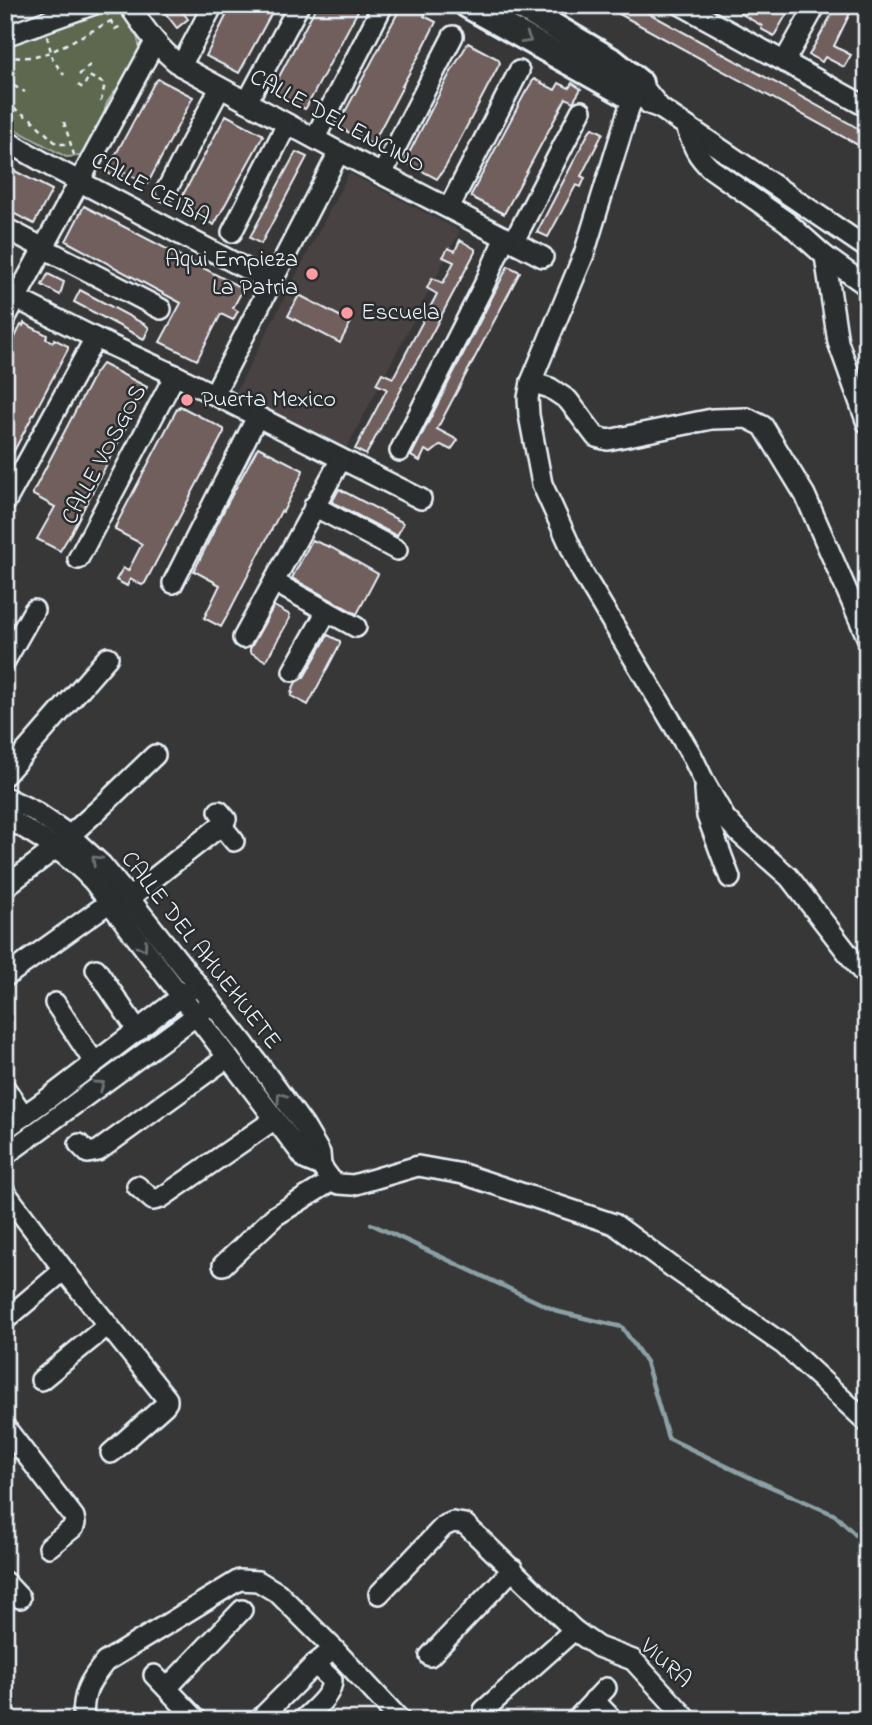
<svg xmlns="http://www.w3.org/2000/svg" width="872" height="1725" font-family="'Indie Flower',sans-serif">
<rect width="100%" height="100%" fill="#383737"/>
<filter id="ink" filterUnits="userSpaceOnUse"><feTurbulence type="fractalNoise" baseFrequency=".0143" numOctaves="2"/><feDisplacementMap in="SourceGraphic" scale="14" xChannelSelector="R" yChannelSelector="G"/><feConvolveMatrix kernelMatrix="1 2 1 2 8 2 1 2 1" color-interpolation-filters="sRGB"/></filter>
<g filter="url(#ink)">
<path fill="#494342" d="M349,173L460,231L345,451L235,394Z"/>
<path fill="#5d684f" stroke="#a2aca4" stroke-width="2" d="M114,6C140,37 150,45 124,81C118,88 111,95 107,103C105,107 105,113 103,118C98,132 90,145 80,156L66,157L5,124V45L80,21Z"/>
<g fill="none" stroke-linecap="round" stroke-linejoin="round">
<path stroke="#8ba1a5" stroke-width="4.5" d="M371,1224L559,1312L622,1327L646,1362L668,1438L751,1478L835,1515L867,1546"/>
</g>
<g fill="#705e5b" stroke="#e8f1f8" stroke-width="2">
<path d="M159,5H177L188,19L177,28Z"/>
<path d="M234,5H276L239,73L206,56L230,8Z"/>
<path d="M317,5H361L306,108L305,109L272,92V90Z"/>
<path d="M402,5H430L424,16L436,22L422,50L402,86H403L373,143L371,144L338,127V125Z"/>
<path d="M603,5H634L849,123L867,134V150Z"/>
<path d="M745,5H792L774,36L761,29L762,26L740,13Z"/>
<path d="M837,5H854L834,46L851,55L844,67L825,57L822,62L809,55Z"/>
<path d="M468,43L498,59L500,63L446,166L437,179L405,162V161L448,77Z"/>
<path d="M158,79L193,97L148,183L147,184L124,172L120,180L108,173L109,167L154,83Z"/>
<path d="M534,79L555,90L559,83L569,88L572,83L581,89L573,102L566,98L504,214L471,197V195L525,93Z"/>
<path d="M226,115L262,134L263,136L214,225L178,206V204Z"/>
<path d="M593,128L603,133L581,176L585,178L581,187L576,185L548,237L537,232L590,130Z"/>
<path d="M296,152L307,157L261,244L250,238V237Z"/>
<path d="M5,166L52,190L34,224L5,209V205L13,192L5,188Z"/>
<path d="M84,206L242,288L243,289L233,308L238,311L233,320L221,314L197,360L160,342L181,303L66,241Z"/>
<path d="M460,240L475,249V252L422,352L401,387L402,388L366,455L355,449L387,389L376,384L382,373L393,378L437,294L427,288L432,278L443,283L454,262L443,257L448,248L455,251Z"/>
<path d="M508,266L520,272L437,429L458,440L451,450L441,445L431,453L425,450L420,461L411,456Z"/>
<path d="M48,274L64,282L60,295L42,285Z"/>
<path d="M80,290L146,325L149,328L144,339L74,302Z"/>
<path d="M299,295L351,322L340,343L288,316Z"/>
<path d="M24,323L47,335L46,339L53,342L54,339L68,346V349L5,468V426L7,422L5,421V358L21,325L23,326Z"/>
<path d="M102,364L147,387L71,533L60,551L37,539L55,507L33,495V492L94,375Z"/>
<path d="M180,406L224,429V432L145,583L142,585L130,579L127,586L116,580L123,568L128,571L142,544L115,530L116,527H115L178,407L179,408Z"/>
<path d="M258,447L303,470L302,474L283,512L281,511L226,618L221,627L204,618L220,585L194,571L227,504Z"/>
<path d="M339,489L402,522L403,524L397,536L332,502Z"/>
<path d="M312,540L332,548L378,574L357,614L292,578Z"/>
<path d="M274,606L290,615L289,617L290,618L266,661L250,652V649Z"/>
<path d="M328,635L340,641V644L308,705L291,696L293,693L291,692L296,682L304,677Z"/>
</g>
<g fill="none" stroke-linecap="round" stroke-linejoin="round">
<defs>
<g id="minor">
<path d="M129,5C144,28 159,49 181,66L339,152L543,257"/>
<path d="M681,5L867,107"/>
<path d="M5,36L92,5"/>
<path d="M784,62L816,5"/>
<path d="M181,66L213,5"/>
<path d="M247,102L299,5"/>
<path d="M649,104L660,108L867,248"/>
<path d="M660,108L640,83L629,108L584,254L531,382L528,398L529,415L542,484L582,572L692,756L705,783L725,818L739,833L789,877L867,978"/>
<path d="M686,126C693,145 695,154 710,168L787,222L825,256L867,286"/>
<path d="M315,138L383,5"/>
<path d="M5,140L52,167L273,283"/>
<path d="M382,174L453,36"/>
<path d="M166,191L220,88"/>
<path d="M449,208L519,71"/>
<path d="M5,228L161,309"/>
<path d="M232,232L287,124"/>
<path d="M514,241L581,111"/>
<path d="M825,256L838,342L867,423"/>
<path d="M5,293L95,338L175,375L421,499"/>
<path d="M5,319L155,42"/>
<path d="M531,382L550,388L568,400L596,437L608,440L712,419L747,418L763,426L805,495L867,637"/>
<path d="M214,394L339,152"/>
<path d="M400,451L485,283L505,237"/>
<path d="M5,503L95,338"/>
<path d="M314,506L397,550"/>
<path d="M78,559L175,375"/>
<path d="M274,582L356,627"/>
<path d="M173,583L257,417"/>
<path d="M243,638L341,459"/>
<path d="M5,661L34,610"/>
<path d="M293,671L327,611"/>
<path d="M5,775L108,657"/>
<path d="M705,789L707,816L730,878"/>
<path d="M5,797L34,811L69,835L102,865L129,898L245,1045L304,1126L320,1153L321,1166"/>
<path d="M5,817C37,835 68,854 93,881L275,1119L306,1160L321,1166L332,1181"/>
<path d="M221,825L234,841"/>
<path d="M5,887L56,848L98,810L155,755"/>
<path d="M129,898L224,823L226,819L219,811"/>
<path d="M96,969L138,1031"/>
<path d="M5,977L110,902"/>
<path d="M55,1003L94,1062"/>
<path d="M5,1088L24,1116"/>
<path d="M5,1129L50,1097L190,990"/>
<path d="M79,1144L88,1153L98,1151L228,1057"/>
<path d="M5,1155L205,1009"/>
<path d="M137,1186L153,1200L161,1198L275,1119"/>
<path d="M5,1192L64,1270L167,1399V1402L164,1406L111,1453"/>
<path d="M223,1265L275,1216L332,1181L339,1184L353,1185L418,1166L463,1174L614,1224L675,1269L784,1345L867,1422"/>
<path d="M5,1320L64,1270"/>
<path d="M41,1380L108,1325"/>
<path d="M5,1427L74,1517L75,1523L74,1527L49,1547"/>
<path d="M5,1582L20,1598"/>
<path d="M379,1594L444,1526L453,1522L465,1524L574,1630L598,1647L633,1660L688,1720"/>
<path d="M430,1656L513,1569"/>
<path d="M154,1675L197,1720"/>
<path d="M167,1688L242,1610"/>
<path d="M594,1700L613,1720"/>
<path d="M484,1710L574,1630"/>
<path d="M83,1720C83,1692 88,1683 105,1662L239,1580L258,1581L278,1593L334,1649L400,1720"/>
<path d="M259,1720L315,1664L334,1649"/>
<path d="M303,1720C314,1709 332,1696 332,1680L315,1664"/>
<path d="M576,1720L606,1688"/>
</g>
<g id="major">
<path d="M467,5L633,98"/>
<path d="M518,5L614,62L640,83"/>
</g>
</defs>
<use href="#minor" stroke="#e8f1f8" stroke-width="24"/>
<use href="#major" stroke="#e8f1f8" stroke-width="30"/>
<g stroke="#e8f1f8" stroke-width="2.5" stroke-dasharray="5 5" stroke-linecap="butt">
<path d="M106,11L115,29L123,25"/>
<path d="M47,36L53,60L64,75"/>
<path d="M5,58L31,57L51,52L111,21"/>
<path d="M79,75L92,63"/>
<path d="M5,81L25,92"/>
<path d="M78,85L83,88L89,76L105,84L101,101L104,103"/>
<path d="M5,103L31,119L57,144H71"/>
<path d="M64,122L74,155"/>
</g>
<use href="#minor" stroke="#2a2d2e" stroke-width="19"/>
<use href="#major" stroke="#2a2d2e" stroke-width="24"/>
</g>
<defs><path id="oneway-chevron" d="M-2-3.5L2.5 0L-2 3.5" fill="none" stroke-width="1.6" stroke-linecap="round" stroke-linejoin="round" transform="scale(1.75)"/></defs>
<g stroke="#6c7275">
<use href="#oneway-chevron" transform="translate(527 39) rotate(30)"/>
<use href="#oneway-chevron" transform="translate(96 860) rotate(-136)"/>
<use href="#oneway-chevron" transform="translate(143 946) rotate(53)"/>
<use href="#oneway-chevron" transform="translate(100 1085) rotate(-35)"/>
<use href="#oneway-chevron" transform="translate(281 1097) rotate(-125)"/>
</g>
</g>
<g fill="#ff9aa2" stroke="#2a2d2e" stroke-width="2.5">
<circle cx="312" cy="274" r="7"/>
<circle cx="347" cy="313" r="7"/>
<circle cx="187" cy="400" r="7"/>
</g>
<g text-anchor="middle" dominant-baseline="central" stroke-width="5" stroke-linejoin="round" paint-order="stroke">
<g font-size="24" fill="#e8f1f8" stroke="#2a2d2e">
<text transform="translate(337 122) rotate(28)">CALLE DEL ENCINO</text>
<text transform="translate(150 190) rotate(28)">CALLE CEIBA</text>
<text transform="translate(105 455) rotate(-62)">CALLE VOSGOS</text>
<text transform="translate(200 951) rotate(52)">CALLE DEL AHUEHUETE</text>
<text transform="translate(665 1664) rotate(43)">VIURA</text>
</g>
<g font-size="24" fill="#e8f1f8" stroke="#2a2d2e" text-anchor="start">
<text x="298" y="260" text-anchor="end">Aqui Empieza<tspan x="298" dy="28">La Patria</tspan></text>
<text x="361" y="313">Escuela</text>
<text x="201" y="400">Puerta Mexico</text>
</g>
</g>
<rect width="872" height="1725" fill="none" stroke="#2a2d2e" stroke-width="28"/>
<rect x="14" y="14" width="844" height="1697" fill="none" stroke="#e8f1f8" stroke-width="2.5" filter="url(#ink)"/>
</svg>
